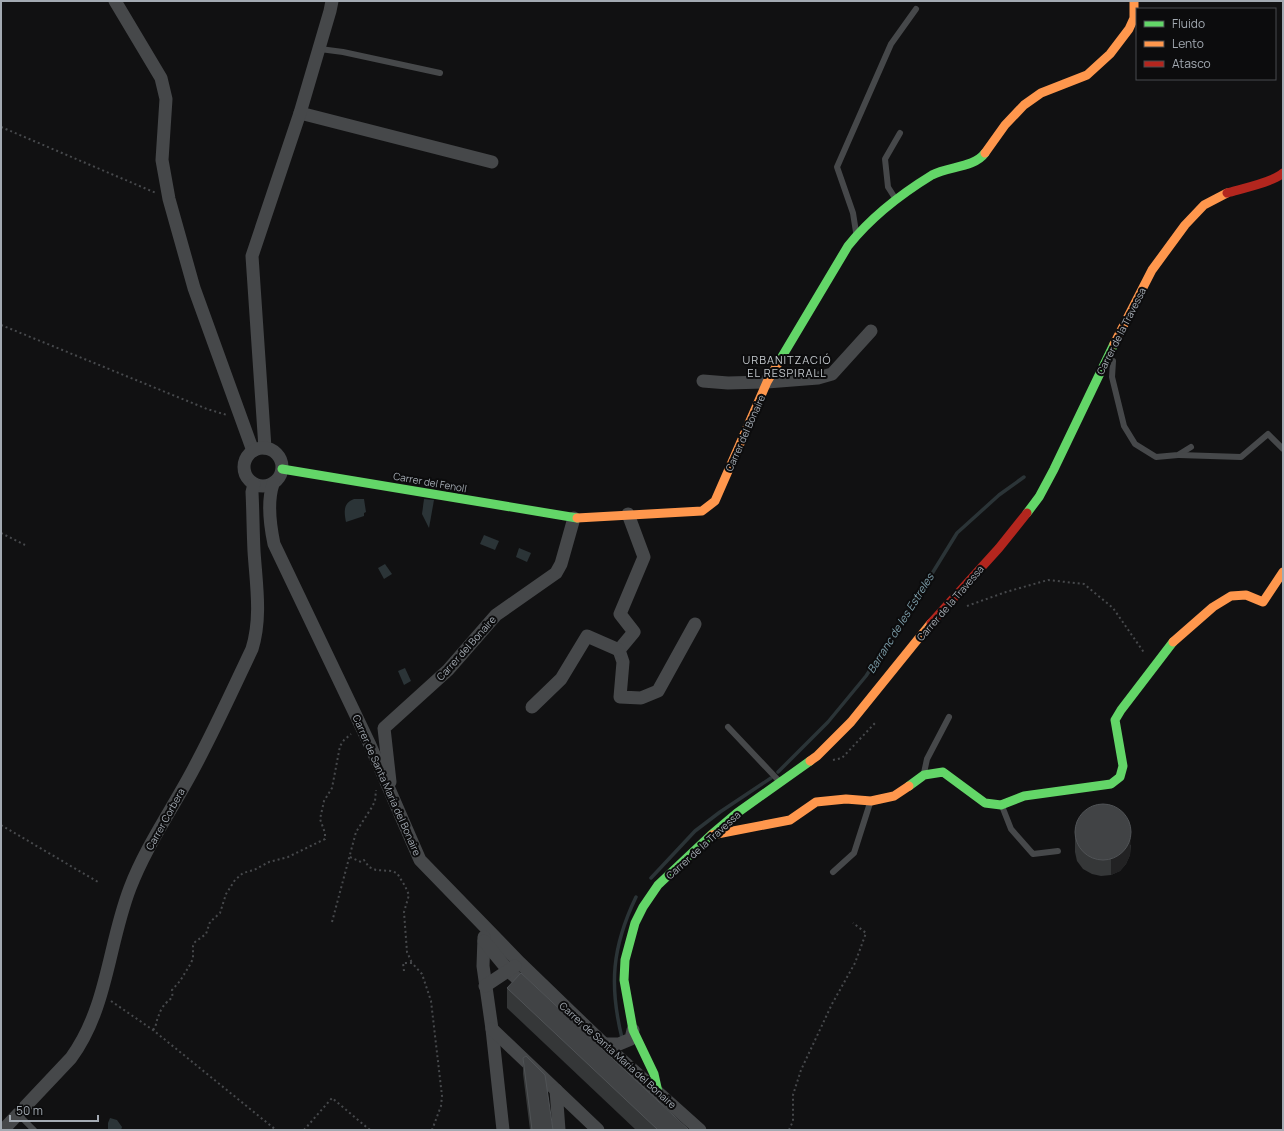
<svg xmlns="http://www.w3.org/2000/svg" width="1284" height="1131" font-family="Manrope,sans-serif">
<rect width="100%" height="100%" fill="#111112"/>
<g fill="#2b3437">
<path d="M354,499H364L366,512L364,513V516L346,522C344,512 343,503 354,499Z"/>
<path d="M424,499L434,500L429,528L422,514Z"/>
<path d="M484,535L499,541L495,550L480,544Z"/>
<path d="M519,548L531,553L527,562L516,557Z"/>
<path d="M385,564L392,574L384,579L378,568Z"/>
<path d="M405,668L411,681L404,685L398,671Z"/>
<path d="M110,1118L117,1120L122,1127L121,1130H108V1123Z"/>
</g>
<g fill="none" stroke-linecap="round" stroke-linejoin="round">
<g stroke="#2b3437" stroke-width="3.5">
<path d="M778,772L828,722L866,676L917,598L957,533L999,495L1024,477"/>
<path d="M651,878L695,831L720,812L771,778"/>
<path d="M622,1038C609,985 612,947 636,897"/>
</g>
<g stroke="#47494c" stroke-width="2" stroke-dasharray="2 3" stroke-linecap="butt">
<path d="M1,127L156,193"/>
<path d="M1,325L207,409L227,415"/>
<path d="M1,533L25,545"/>
<path d="M967,606L1006,592L1048,580L1084,584L1113,608L1145,654"/>
<path d="M833,760L842,758L875,723"/>
<path d="M1,825L98,882"/>
<path d="M350,857L361,862L364,860L369,867L376,870L391,871L397,873L405,886L409,895L404,912L407,952L412,963"/>
<path d="M332,922L356,832L372,807L375,801L376,790"/>
<path d="M404,971L403,963H412L422,974L431,1001L442,1096L441,1106L432,1130"/>
<path d="M111,1001L153,1030L276,1130"/>
<path d="M153,1030C157,1026 156,1020 159,1015C160,1011 163,1006 166,1003C172,997 173,999 172,990L180,981L191,963L193,958V946L195,942L206,934L210,922L220,913L226,894L235,880L243,873L254,870L269,862L288,857L325,839V833L320,819L324,801L332,788L340,746L344,740L351,734"/>
<path d="M304,1130L332,1098L370,1130"/>
<path d="M789,1130L793,1121V1095L801,1070L832,1004L855,963L866,933L853,923"/>
</g>
<g stroke="#46484a" stroke-width="6">
<path d="M320,49L343,52L440,73"/>
<path d="M895,198L888,187L885,159L900,133"/>
<path d="M856,232L853,213L837,167L891,44L916,9"/>
<path d="M1113,361L1112,377L1124,426L1135,444L1156,457L1178,455L1191,447"/>
<path d="M1179,455L1241,457L1268,434L1283,449"/>
<path d="M728,727L780,782"/>
<path d="M924,773L927,759L949,717"/>
<path d="M1002,806L1011,829L1033,854L1058,851"/>
<path d="M833,872L854,853L870,803"/>
<path d="M18,1114L34,1130"/>
</g>
<g stroke="#46484a" stroke-width="13">
<path d="M115,1L161,78L166,99L162,160L169,199L194,288L253,451"/>
<path d="M300,113L492,162"/>
<path d="M703,381L728,383L767,382L818,378L832,374L871,331"/>
<path d="M265,448L252,256L300,113L330,11L332,1"/>
<circle cx="263" cy="467" r="19"/>
<path d="M273,484C267,502 270,525 274,544L370,745L420,860L520,963L604,1044L700,1130"/>
<path d="M628,514L644,557L620,614L634,632L619,650L623,662L620,697L641,698L658,691L695,624"/>
<path d="M532,707L561,679L587,636L619,650"/>
<path d="M390,782L384,728L448,670L496,615L556,573L561,564L574,518"/>
<path d="M484,937L483,966L492,1029L503,1130"/>
<path d="M484,941L508,970L529,990"/>
<path d="M485,986L515,966"/>
<path d="M492,1029L556,1090"/>
<path d="M604,1044H619L631,1039L633,1030"/>
<path d="M3,1130L71,1058C108,1007 108,945 130,888C146,846 173,808 194,768C215,729 233,689 252,649C262,617 256,583 254,551C253,531 253,511 252,492L254,484"/>
<path d="M559,1130L556,1090L598,1130"/>
</g>
<g stroke="#63d668" stroke-width="9">
<path d="M780,360L848,246C871,217 901,194 932,175C948,166 974,168 985,153"/>
<path d="M282,469L577,518"/>
<path d="M1027,513L1039,497L1054,469L1114,344"/>
<path d="M909,786L924,775L943,772L985,803L1001,805L1024,796L1111,784L1120,777L1123,766L1115,720L1121,710L1173,642"/>
<path d="M658,1092L654,1074L633,1030L624,980L625,960L635,923L643,907L658,885L711,835L737,813L810,761"/>
</g>
<g stroke="#ff974d" stroke-width="9">
<path d="M985,153L1005,125L1024,105L1041,93L1087,75L1110,54L1129,29L1134,18V1"/>
<path d="M1114,344L1152,270L1185,225L1204,205L1227,193"/>
<path d="M577,518L702,511L715,501L767,382L780,360"/>
<path d="M1173,642L1213,607L1231,596L1246,595L1263,602L1283,572"/>
<path d="M810,761L817,756L851,722L931,623"/>
<path d="M712,835L790,820L816,802L846,799L871,801L894,796L909,786"/>
</g>
<g stroke="#b3261e" stroke-width="9">
<path d="M1227,193C1240,189 1274,182 1283,173"/>
<path d="M931,623L999,548L1027,513"/>
</g>
</g>
<g fill="#353738">
<path d="M1075,827L1131,845L1130,855L1126,864L1120,871L1111,875L1101,876L1092,874L1083,869L1077,861L1075,852Z"/>
<path d="M507,988L689,1130H636L507,1008Z"/>
<path d="M523,1058L553,1130H530L523,1074Z"/>
</g>
<path fill="#222223" d="M1131,829L1130,855L1126,864L1120,871L1111,875V859Z"/>
<g fill="#414345" stroke="#505356">
<circle cx="1103" cy="832" r="28"/>
<path d="M521,973L689,1130H658L507,988Z"/>
<path d="M526,1056L545,1075L553,1130H532L523,1058Z"/>
</g>
<g text-anchor="middle" dominant-baseline="central" stroke-width="4" stroke-linejoin="round" paint-order="stroke">
<g font-size="10" fill="#a3aab2" stroke="#0c0c0d">
<text transform="translate(1121 331) rotate(-63)">Carrer de la Travessa</text>
<text transform="translate(745 433) rotate(-66)">Carrer del Bonaire</text>
<text transform="translate(430 482) rotate(10)">Carrer del Fenoll</text>
<text transform="translate(950 603) rotate(-49)">Carrer de la Travessa</text>
<text transform="translate(466 648) rotate(-48)">Carrer del Bonaire</text>
<text transform="translate(387 785) rotate(66)">Carrer de Santa María del Bonaire</text>
<text transform="translate(165 819) rotate(-61)">Carrer Corbera</text>
<text transform="translate(703 845) rotate(-42)">Carrer de la Travessa</text>
<text transform="translate(618 1055) rotate(42)">Carrer de Santa María del Bonaire</text>
</g>
<g font-size="11" letter-spacing="1" fill="#c4c9ce" stroke="#0c0c0d">
<text x="787" y="359">URBANITZACIÓ<tspan x="787" dy="13">EL RESPIRALL</tspan></text>
</g>
<g font-size="11" font-style="italic" fill="#7d9eaa" stroke="#0c0c0d">
<text transform="translate(900 623) rotate(-58)">Barranc de les Estreles</text>
</g>
</g>
<rect width="1284" height="1131" fill="none" stroke="#a3aab2" stroke-width="4"/>
<rect x="1136" y="8" width="140" height="72" fill="#0c0c0d" stroke="#484b4f"/>
<rect x="1144" y="21" width="20" height="6" fill="#63d668" stroke="#484b4f"/>
<text x="1172" y="28" font-size="12" fill="#a3aab2">Fluido</text>
<rect x="1144" y="41" width="20" height="6" fill="#ff974d" stroke="#484b4f"/>
<text x="1172" y="48" font-size="12" fill="#a3aab2">Lento</text>
<rect x="1144" y="61" width="20" height="6" fill="#b3261e" stroke="#484b4f"/>
<text x="1172" y="68" font-size="12" fill="#a3aab2">Atasco</text>
<path d="M10 1115v6h88v-6" fill="none" stroke="#a3aab2" stroke-width="2"/>
<text x="16" y="1115" font-size="12" fill="#a3aab2" stroke="#0c0c0d" stroke-width="3" paint-order="stroke">50 m</text>
</svg>
